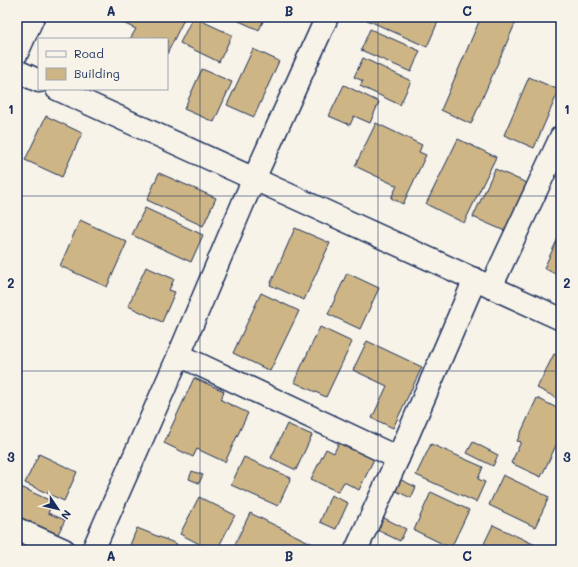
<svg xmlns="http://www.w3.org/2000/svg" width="578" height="567" font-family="Mali,sans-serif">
<rect width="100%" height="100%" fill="#f7f3e8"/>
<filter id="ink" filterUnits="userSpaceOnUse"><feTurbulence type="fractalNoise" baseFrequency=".025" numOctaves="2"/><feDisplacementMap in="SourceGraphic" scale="8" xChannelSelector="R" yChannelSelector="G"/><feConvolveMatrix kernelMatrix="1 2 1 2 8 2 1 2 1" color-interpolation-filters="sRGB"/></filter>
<g filter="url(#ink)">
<g fill="#ceb585" stroke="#1b2f5e">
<path d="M110,17H185L167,54V39H130L136,29Z"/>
<path d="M193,17L232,35L219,62L180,43Z"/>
<path d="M230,17H265L259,30Z"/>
<path d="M366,17H440L427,47L365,19Z"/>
<path d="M481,17H518L471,124L441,110Z"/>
<path d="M370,29L420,51L411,72L361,50Z"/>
<path d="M253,49L279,61L254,117L227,105Z"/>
<path d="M363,58L411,81L400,105L360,86L363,81L354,77Z"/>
<path d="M202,69L232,82L214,122L184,109Z"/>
<path d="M529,77L559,90L534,148L504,135Z"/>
<path d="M344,85L379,102L370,123L354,116L350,125L329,116Z"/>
<path d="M46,116L82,133L62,177L25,160Z"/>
<path d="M376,123L422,145L419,152L426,155L403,204L391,198L397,186L355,166Z"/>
<path d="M458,139L496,157L464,223L426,204Z"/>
<path d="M495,169L529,184L507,232L473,217Z"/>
<path d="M159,173L216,198L203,226L147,200Z"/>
<path d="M145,208L203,235L191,262L132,235Z"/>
<path d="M80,220L127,242L107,287L60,266Z"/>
<path d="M295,228L330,243L304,300L270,285Z"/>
<path d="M561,232V277L544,268Z"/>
<path d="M146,267L174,279L169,290L175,292L162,322L128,306Z"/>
<path d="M347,273L379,288L360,329L328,314Z"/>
<path d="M261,293L299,311L270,371L233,353Z"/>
<path d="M320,327L352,342L326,397L294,382Z"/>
<path d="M367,341L422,367L393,428L372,418L387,386L353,370Z"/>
<path d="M554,354L561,357V400L537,388Z"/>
<path d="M194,378L224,391L221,400L248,413L225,462L197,449L193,457L164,443Z"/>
<path d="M537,398L561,410V435L541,477L511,463L521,442L517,441Z"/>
<path d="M287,424L312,435L296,470L271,458Z"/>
<path d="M339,442L374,459L359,490L344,482L338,492L311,479L326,449L334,453Z"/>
<path d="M473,442L498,455L493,466L467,453Z"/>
<path d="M431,444L483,467L478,479L485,482L476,502L416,475Z"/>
<path d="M39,454L77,472L64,501L25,483Z"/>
<path d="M244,457L291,478L278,506L231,485Z"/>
<path d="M192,471L203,475L199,483L189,479Z"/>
<path d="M503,475L549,497L535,527L489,505Z"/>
<path d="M397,478L416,487L411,498L392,489Z"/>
<path d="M21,487L53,502L48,513L65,520L55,540L17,522V497Z"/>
<path d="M431,492L469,510L451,548L414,530Z"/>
<path d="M331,495L348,503L336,529L320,522Z"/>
<path d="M199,497L235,515L217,550H211L180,534Z"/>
<path d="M250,513L325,550H232Z"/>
<path d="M382,517L406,529L400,541L377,530Z"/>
<path d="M493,525L546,550H481Z"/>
<path d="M137,528L177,544L174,550H128Z"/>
</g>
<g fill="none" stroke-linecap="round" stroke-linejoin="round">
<defs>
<g id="minor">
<path d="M17,53L33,17"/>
<path d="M17,71L39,81"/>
<path d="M57,89L561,319"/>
<path d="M491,287L561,137"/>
<path d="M179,355L398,458"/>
<path d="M17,529L64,550"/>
<path d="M93,550L179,355L244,201L327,17"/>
<path d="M356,550L398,458L475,279"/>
</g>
</defs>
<use href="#minor" stroke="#1b2f5e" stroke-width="25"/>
<use href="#minor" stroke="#f7f3e8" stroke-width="22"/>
</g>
</g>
<path fill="none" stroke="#1b2f5e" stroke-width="1" stroke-opacity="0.55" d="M200,17V550M378,17V550M17,196H561M17,371H561"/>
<rect width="578" height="567" fill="none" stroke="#f7f3e8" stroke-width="44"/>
<rect x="38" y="38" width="130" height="52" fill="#f7f3e8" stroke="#9fa5b1"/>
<rect x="46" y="51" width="20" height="6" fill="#f7f3e8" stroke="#9fa5b1"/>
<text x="74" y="58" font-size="12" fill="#1b2f5e">Road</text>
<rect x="46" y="68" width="20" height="12" fill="#ceb585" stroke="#9fa5b1"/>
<text x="74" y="78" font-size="12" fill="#1b2f5e">Building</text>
<g transform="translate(58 509) rotate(125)" stroke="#f7f3e8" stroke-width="3" paint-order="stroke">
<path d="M0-3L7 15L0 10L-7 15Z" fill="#1b2f5e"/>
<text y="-6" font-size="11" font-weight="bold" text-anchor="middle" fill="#1b2f5e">N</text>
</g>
<rect x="22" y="22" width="534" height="523" fill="none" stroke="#1b2f5e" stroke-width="1.5"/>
<g font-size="13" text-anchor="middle" font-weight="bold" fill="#1b2f5e">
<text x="111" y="16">A</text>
<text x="289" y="16">B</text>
<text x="467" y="16">C</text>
<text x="11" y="114">1</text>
<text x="567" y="114">1</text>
<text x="11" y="288">2</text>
<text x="567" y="288">2</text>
<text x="11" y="462">3</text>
<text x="567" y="462">3</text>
<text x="111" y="561">A</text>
<text x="289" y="561">B</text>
<text x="467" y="561">C</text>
</g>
</svg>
